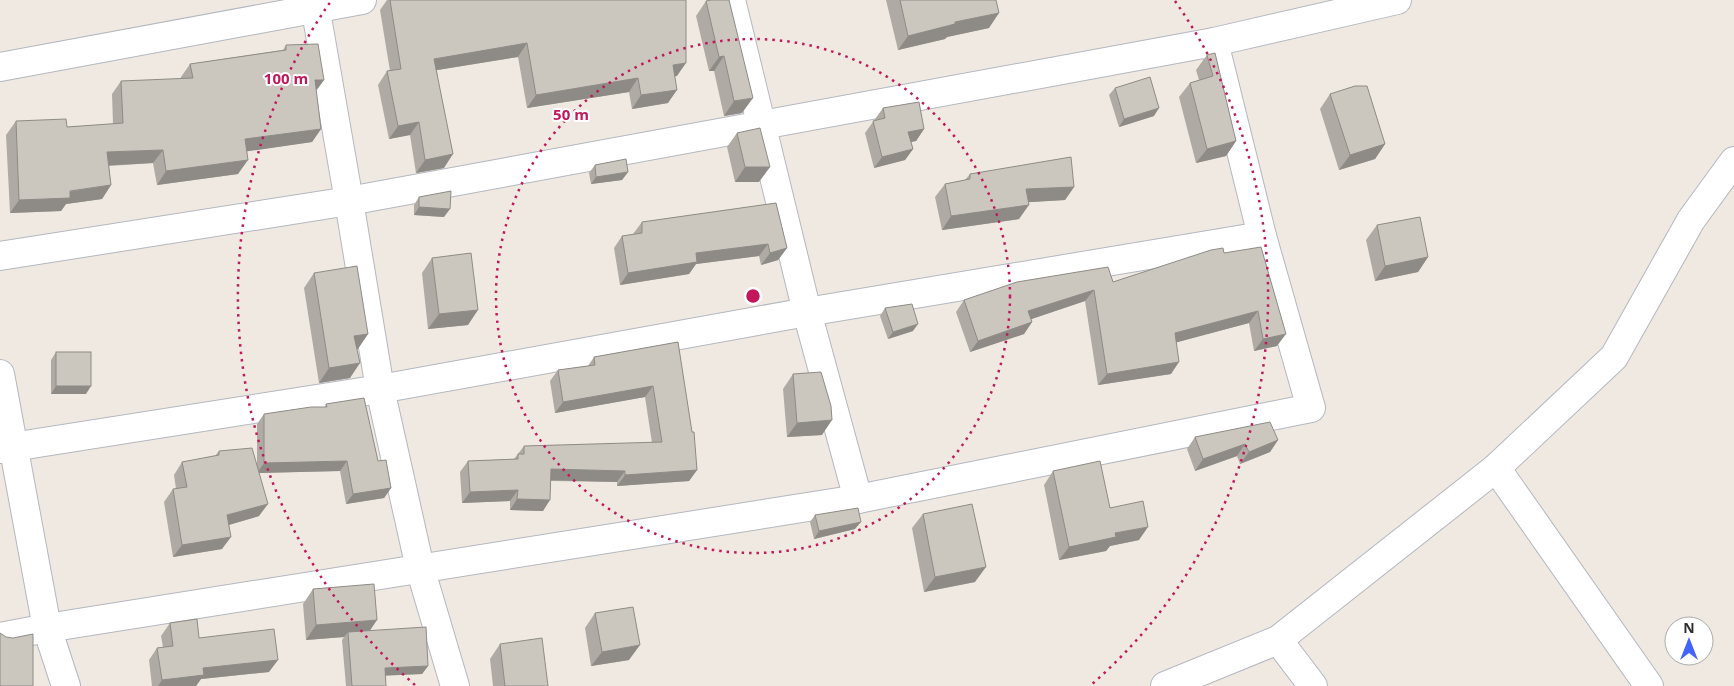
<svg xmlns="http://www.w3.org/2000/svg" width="1734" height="686" font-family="'Open Sans',sans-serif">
<rect width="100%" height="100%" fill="#efe9e1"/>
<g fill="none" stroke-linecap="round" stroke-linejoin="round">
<defs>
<g id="minor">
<path d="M314,0L349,201L380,389L420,568L455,686"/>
<path d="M731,0L807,312L858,499"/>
<path d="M0,67L362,0"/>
<path d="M0,256L349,201L1214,42L1397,0"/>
<path d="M0,374L47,628L66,686"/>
<path d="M0,449L380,389L807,312L1262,236"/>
<path d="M1496,468L1614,357L1691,220L1734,161"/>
<path d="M0,637L47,628L858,499L1311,408L1262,236L1214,42"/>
<path d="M1278,640L1313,686"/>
<path d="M1165,686L1278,640L1496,468L1649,686"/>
</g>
</defs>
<use href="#minor" stroke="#b4b7c1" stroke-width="30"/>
<use href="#minor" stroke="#fff" stroke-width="28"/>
</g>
<g fill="#afaba4">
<path d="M387,0H686L677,76H675L668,103L632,109L629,92L527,108L518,57L437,70L444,168L416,173L410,135L389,139L378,85L387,71H390L380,10Z"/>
<path d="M886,0H996L989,28L947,37L945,39L898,50Z"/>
<path d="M706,1L742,113L724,116L714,71H709L696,16Z"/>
<path d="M286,45L324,80L316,91L321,129L312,142L247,151L238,174L157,185L153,163L109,166L111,185L102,199L66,204L61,211L10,213L6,135L16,121L67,127L113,124L112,94L121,81L181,79V77L190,64L283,50Z"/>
<path d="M1207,55L1236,141L1226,156L1196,163L1179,97L1190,83L1199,80L1196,70Z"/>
<path d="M1115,88L1154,116L1119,127L1109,95Z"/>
<path d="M1330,94L1385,144L1375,159L1339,170L1320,109Z"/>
<path d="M883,108L924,129L916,141L911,142L913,149L905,160L874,168L865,133Z"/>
<path d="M737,133L759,182H735L727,147Z"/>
<path d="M595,165L628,172L622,180L591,184L589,173Z"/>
<path d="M970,174L1074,187L1065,200L1028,202L1019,219L942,230L935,197L945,184L965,180Z"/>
<path d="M419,197L444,217L414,215V205Z"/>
<path d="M776,203L787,248L778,260L761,265L759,256L696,264L689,274L620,285L614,248L622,236L633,234L642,222Z"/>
<path d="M1377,225L1428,257L1418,272L1375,281L1366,240Z"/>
<path d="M1224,253L1277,346L1254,351L1249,323L1176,342L1171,374L1098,385L1085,301L1031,319L1032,322L1024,334L970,352L956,312L964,300L1113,282Z"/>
<path d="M432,258L468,325L428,329L422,273Z"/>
<path d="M314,273L368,334L357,349L350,378L319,383L304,288Z"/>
<path d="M885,308L913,331L888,339L880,316Z"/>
<path d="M678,342L697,470L689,481L617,486V482L551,481L543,511L510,510V501L462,503L460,472L468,461L514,459L524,446L652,443L645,397L555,413L550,381L558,370L588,366L594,357Z"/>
<path d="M56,352L86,394H51V360Z"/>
<path d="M793,374L822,435L787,437L783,389Z"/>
<path d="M326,404L378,461L391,488L384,498L346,504L340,471L259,473V516L229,525L222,549L173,557L164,502L173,489H176L174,475L182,462L215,456L219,451L257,463V424L264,414L325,407Z"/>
<path d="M1195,437L1278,440L1270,452L1240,464L1237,456L1195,471L1187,449Z"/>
<path d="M1053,471L1110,508L1139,540L1110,546L1106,551L1059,560L1044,485Z"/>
<path d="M923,514L975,582L924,592L912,528Z"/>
<path d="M815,515L855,529L814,539L810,522Z"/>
<path d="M313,589L369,631L428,666L422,674L385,675L386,686H346L342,640L344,637L306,640L303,604Z"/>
<path d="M595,613L629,660L591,666L585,628Z"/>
<path d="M170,623L199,638L269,672L201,679L196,686H152L149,660L157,648L163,647L161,636Z"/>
<path d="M500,644L548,686H493L490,659Z"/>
</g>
<g fill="#8e8b86">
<path d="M999,13L989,28L947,37L945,39L898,50L908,36L955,22Z"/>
<path d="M527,43L518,57L425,72L434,59Z"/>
<path d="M724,56L714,71H709L719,57Z"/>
<path d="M686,63L677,76L663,78L673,65Z"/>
<path d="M638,78L629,92L527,108L536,95Z"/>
<path d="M315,80H324L314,93Z"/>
<path d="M677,90L668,103L632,109L641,95Z"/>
<path d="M753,98L742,113L724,116L734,101Z"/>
<path d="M1159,108L1154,116L1119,127L1124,119Z"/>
<path d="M419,122L410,135L389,139L398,126Z"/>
<path d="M321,129L312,142L236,153L245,139Z"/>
<path d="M924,129L916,141L900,144L908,132Z"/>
<path d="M1236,141L1226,156L1196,163L1207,149Z"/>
<path d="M1385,144L1375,159L1339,170L1350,155Z"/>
<path d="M913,149L905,160L874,168L882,157Z"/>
<path d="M163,150L153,163L97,166L107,152Z"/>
<path d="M453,154L444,168L416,173L425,160Z"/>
<path d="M248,160L238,174L157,185L166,171Z"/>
<path d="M745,167H770L759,182H735Z"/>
<path d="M628,172L622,180L591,184L596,177Z"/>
<path d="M111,185L102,199L66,204L61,211L10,213L19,200Z"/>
<path d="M1074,187L1065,200L1016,203L1026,189Z"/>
<path d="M1029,205L1019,219L942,230L951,216Z"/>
<path d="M419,207L450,209L444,217L414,215Z"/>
<path d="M768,244L759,256L696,264L689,274L620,285L628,273L696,253Z"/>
<path d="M787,248L778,260L761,265L770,253Z"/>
<path d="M1428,257L1418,272L1375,281L1385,266Z"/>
<path d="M1094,290L1085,301L1020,323L1028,311Z"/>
<path d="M478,310L468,325L428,329L439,314Z"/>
<path d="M1258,311L1249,323L1167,345L1175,333Z"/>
<path d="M1032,322L1024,334L970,352L978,341Z"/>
<path d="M918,324L913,331L888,339L893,332Z"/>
<path d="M368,334L358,349L344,351L354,336Z"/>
<path d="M1286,334L1277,346L1254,351L1263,339Z"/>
<path d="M1179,362L1171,374L1098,385L1107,374Z"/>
<path d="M360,363L350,378L319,383L329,368Z"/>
<path d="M56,386H91L86,394H51Z"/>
<path d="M653,386L645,397L555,413L563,402Z"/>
<path d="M832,420L822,435L787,437L797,423Z"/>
<path d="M1278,440L1270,452L1240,464L1249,452Z"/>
<path d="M1245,444L1237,456L1195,471L1203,459Z"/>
<path d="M347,461L340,471L257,473L264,463Z"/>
<path d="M551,469L625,471L617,482L543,480Z"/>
<path d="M697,470L689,481L617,486L625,475Z"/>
<path d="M391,488L384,498L346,504L353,494Z"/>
<path d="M518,490L510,501L462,503L470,492Z"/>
<path d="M517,499L550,500L543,511L510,510Z"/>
<path d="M268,504L259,516L218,528L227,515Z"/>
<path d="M861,522L855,529L814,539L819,531Z"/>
<path d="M1148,527L1139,540L1110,546L1106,551L1059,560L1069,547L1115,533Z"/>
<path d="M231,537L222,549L173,557L182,545Z"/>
<path d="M986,567L975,582L924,592L935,577Z"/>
<path d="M377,620L367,635L348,632L344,637L306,640L316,625Z"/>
<path d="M640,645L629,660L591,666L602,652Z"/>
<path d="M278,660L269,672L201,679L196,686H158L162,680L203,668Z"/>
<path d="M428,666L422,674L379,676L385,668Z"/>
</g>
<g fill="#cbc7bf" stroke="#8e8b86">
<path d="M390,0H686V63L673,65L677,90L641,95L638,78L536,95L527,43L434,59L453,154L425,160L419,122L398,126L387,71L401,69Z"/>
<path d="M711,0H729L753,98L734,101L724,56L719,57L706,1Z"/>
<path d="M900,0H996L999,13L955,22V24L908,36Z"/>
<path d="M318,44L324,80H315L321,129L245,139L248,160L166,171L163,150L107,152L111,185L70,191V198L19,200L16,121L66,119L67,127L123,123L121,81L193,78L190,64L286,50V45Z"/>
<path d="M1215,53L1236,141L1207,149L1190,83L1213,76L1207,55Z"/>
<path d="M1150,77L1159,108L1124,119L1115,88Z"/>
<path d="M1355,86H1367L1385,144L1350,155L1330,94Z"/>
<path d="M919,102L924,129L908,132L913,149L882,157L873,121L885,118L883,108Z"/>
<path d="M760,128L770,167H745L737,133Z"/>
<path d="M1071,157L1074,187L1026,189L1029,205L951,216L945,184L970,179V174Z"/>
<path d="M626,159L628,172L596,177L595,165Z"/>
<path d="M451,191L450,209L419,207V197Z"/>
<path d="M776,203L787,248L770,253L768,244L696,253L697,262L628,273L622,236L642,233V222Z"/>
<path d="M1420,217L1428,257L1385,266L1377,225Z"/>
<path d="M1261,247L1286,334L1263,339L1258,311L1175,333L1179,362L1107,374L1094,290L1028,311L1032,322L978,341L964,300L1017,282L1108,267L1113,282L1211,250L1223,248L1224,253Z"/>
<path d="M471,253L478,310L439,314L432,258Z"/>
<path d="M357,266L368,334L354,336L360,363L329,368L314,273Z"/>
<path d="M912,304L918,324L893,332L885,308Z"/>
<path d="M678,342L692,432H694L697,470L625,475V471L551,469L550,500L517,499L518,490L470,492L468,461L518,459V454H524V446L662,442L653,386L563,402L558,370L595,365L594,357Z"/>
<rect x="56" y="352" width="35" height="34"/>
<path d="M821,372L831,406L832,420L797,423L793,374Z"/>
<path d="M364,398L378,461L386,460L391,488L353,494L347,461L264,463V414L311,407H327L326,404Z"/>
<path d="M1270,422L1278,440L1249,452L1245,444L1203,459L1195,437Z"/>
<path d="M252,448L268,504L227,515L231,537L182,545L173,489L187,487L182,462L219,455V451Z"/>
<path d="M1100,461L1110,508L1143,501L1148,527L1115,533L1116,537L1069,547L1053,471Z"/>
<path d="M972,504L986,567L935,577L923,514Z"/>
<path d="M858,508L861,522L819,531L815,515Z"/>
<path d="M374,584L377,620L316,625L313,589Z"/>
<path d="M633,607L640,645L602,652L595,613Z"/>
<path d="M197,619L199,638L274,629L278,660L203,668L204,675L162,680L157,648L173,646L170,623Z"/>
<path d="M426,627L428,666L385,668L386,686H352L348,632Z"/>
<path d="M0,633L6,637L13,638L33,634V686H0Z"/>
<path d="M542,638L548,686H505L500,644Z"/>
</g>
<g fill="none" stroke="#c2185b" stroke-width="2.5" stroke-dasharray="2.5 5">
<circle cx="753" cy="296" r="257"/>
<path d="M415 685A515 515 0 0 1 331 1M1175 1A515 515 0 0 1 1091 685"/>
</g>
<circle cx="753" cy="296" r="8" fill="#c2185b" stroke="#fff" stroke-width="2.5"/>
<g font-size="15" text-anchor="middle" font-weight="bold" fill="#c2185b" stroke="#fff" stroke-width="4" stroke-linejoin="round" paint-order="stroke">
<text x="286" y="84">100 m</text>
<text x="571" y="120">50 m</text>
</g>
<g transform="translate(1689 641)"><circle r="24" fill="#ffffff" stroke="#ababab"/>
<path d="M0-4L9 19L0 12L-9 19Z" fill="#4264fb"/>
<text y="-8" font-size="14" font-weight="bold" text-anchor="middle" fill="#2e2e2e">N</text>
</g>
</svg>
